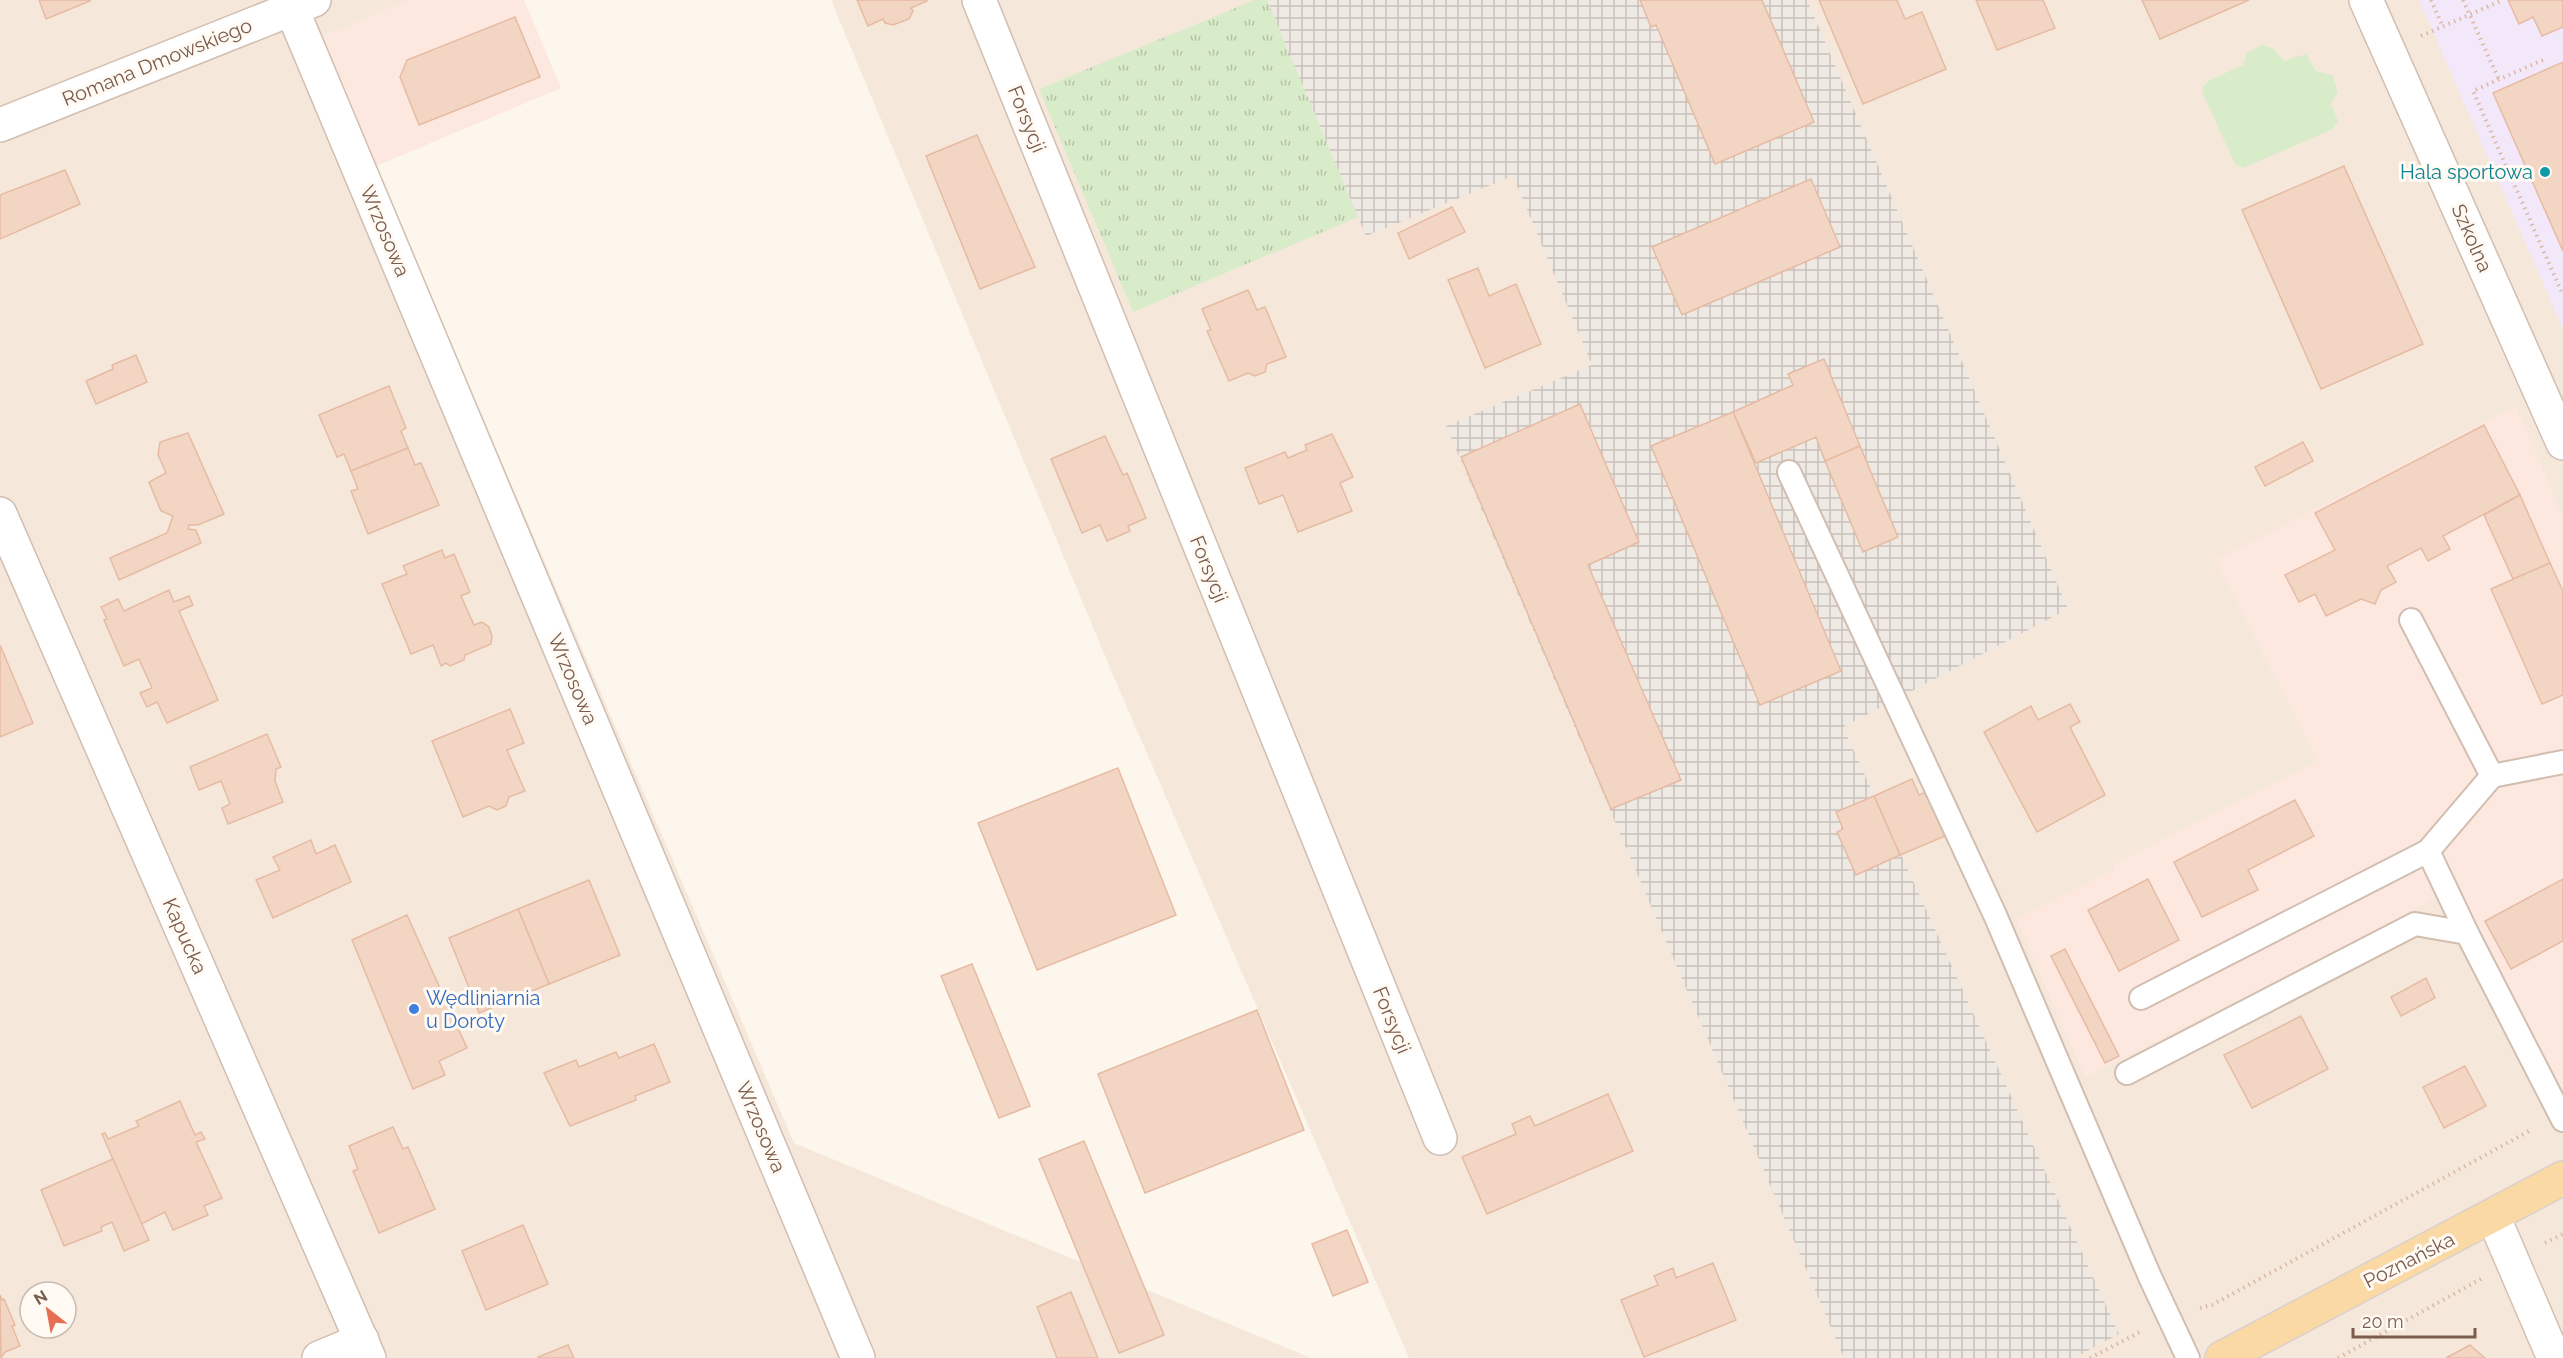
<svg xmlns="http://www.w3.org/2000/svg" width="2563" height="1358" font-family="Raleway,sans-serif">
<defs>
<pattern id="industrial-grid" width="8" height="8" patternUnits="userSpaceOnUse" patternTransform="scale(1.5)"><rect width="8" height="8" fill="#efe9e4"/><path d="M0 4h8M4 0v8" fill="none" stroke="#c7c0bb"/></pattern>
<pattern id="grass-tufts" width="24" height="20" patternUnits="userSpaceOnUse" patternTransform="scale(1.5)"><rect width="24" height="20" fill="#d8ecc9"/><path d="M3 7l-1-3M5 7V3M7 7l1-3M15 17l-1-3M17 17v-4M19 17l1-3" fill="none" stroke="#b4c2a5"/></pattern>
</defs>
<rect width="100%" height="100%" fill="#fdf6ec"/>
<g fill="#f5e8da" fill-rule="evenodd">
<path d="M0,0H410L320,38L794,1143L1311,1358H0ZM30,1292H66V1328H30Z"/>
<path d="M831,0H2563V1358H1409L1116,682Z"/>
</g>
<g fill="#fde8e0">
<path d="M410,0H524L561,88L374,167L320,38Z"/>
<path d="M2516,406L2563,518V1093L2456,884L2398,919L2085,1077L2016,919L2115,869L2113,865L2318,760L2216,560Z"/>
</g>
<path fill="url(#industrial-grid)" d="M1267,0H1807L2068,609L1843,727L2119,1334L2074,1358H1844L1446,426L1592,365L1513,176L1366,236Z"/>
<path fill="#f3e8fa" d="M2419,0H2563V329Z"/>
<path fill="url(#grass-tufts)" d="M1255,0H1267L1358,217L1133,312L1039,89Z"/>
<path fill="#d8ecc9" d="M2261,45L2273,48L2284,61L2306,54L2316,71L2332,75L2338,92L2331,104L2338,121L2333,129L2243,168L2235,164L2203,94V87L2208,81L2243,65L2247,53Z"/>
<g fill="#f3d5c3" stroke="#e6bba3" stroke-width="1.5">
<path d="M39,0H90V1L46,19Z"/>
<path d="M857,0H926L927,1L911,8L913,11L909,19L893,25L885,23L883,19L868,26Z"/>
<path d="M1640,0H1762L1814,122L1715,164L1656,25L1651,27Z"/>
<path d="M1819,0H1897L1905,19L1922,12L1946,69L1863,104Z"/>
<path d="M1976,0H2043L2055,28L1997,50Z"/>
<path d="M2142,0H2249L2160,39Z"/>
<path d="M2508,0H2563V27L2542,36L2533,17L2519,24Z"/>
<path d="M515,17L540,77L419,125L400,77L407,60Z"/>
<path d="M2563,62V251L2493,93Z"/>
<path d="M977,135L1035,267L980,289L926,156Z"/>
<path d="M2344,166L2423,344L2321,389L2242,210Z"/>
<path d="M65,170L80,204L0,239V195Z"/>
<path d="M1811,179L1840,247L1682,315L1652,247Z"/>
<path d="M1452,207L1465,232L1409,259L1398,233Z"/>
<path d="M1478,268L1489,296L1516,284L1541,344L1485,368L1448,280Z"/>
<path d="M1248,290L1257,310L1265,307L1286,357L1267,364L1265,372L1255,376L1248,373L1229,381L1207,331L1211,330L1202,309Z"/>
<path d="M136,355L147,382L96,404L86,381L113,369L112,365Z"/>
<path d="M1824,359L1860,446L1825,461L1816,437L1756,463L1733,412L1793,385L1788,374Z"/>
<path d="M389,386L406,428L401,431L408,448L351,471L344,454L337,457L319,415Z"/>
<path d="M1580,404L1639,542L1588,565L1681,780L1611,809L1461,457Z"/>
<path d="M1733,412L1841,671L1760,705L1651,446Z"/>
<path d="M2484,425L2520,495L2443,536L2450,549L2428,561L2421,548L2387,566L2396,582L2381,590L2375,604L2361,599L2326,616L2315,594L2299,602L2285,575L2335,550L2315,513Z"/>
<path d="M188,433L224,514L198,525H189L188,529L196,530L201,543L119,580L110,558L167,533L173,516L161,511L149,482L166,473L158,455L160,442Z"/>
<path d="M1332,434L1353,477L1340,483L1352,511L1298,532L1283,495L1259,504L1245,468L1285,452L1288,458L1307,450L1305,445Z"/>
<path d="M1105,436L1123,475L1127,473L1146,518L1128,526L1130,531L1107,541L1100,525L1082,533L1051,459Z"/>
<path d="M2303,442L2313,461L2265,486L2255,467Z"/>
<path d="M1860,446L1898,537L1863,552L1825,461Z"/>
<path d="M408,448L415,465L421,463L439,505L368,534L351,491L358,489L351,471Z"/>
<path d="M2520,495L2550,563L2513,579L2484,515Z"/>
<path d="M442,550L445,558L454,554L470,592L461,596L474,625L482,622L489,627L492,636L491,644L465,655L464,660L450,666L446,663L441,666L433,645L411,654L382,584L407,574L403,566Z"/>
<path d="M2550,563L2563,591V695L2542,704L2491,589Z"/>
<path d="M169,590L174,602L189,596L193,605L179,611L218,700L167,723L157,702L147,707L140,693L152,688L139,659L124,666L104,620L107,619L101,607L118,599L124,611Z"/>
<path d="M0,645L33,723L0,737Z"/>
<path d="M2070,704L2080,722L2070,727L2105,795L2037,832L1984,732L2031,706L2038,720Z"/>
<path d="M510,709L524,743L507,750L525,791L509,797L506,806L497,810L489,806L463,817L432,741Z"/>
<path d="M267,734L281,767L276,769L275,781L283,802L228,824L222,808L230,804L221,781L199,790L190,767Z"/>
<path d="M1118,768L1176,915L1037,970L978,823Z"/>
<path d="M1912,779L1919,795L1926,792L1945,836L1900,855L1874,796Z"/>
<path d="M1874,796L1900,855L1856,875L1837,832L1843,829L1836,812Z"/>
<path d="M2295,800L2314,836L2248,870L2258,890L2202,917L2174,862Z"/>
<path d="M311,840L316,854L335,845L351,882L273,918L256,880L280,870L273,857Z"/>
<path d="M2148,879L2179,940L2119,971L2088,910Z"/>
<path d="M2563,879V941L2511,969L2485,921Z"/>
<path d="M589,880L620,955L549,984L518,909Z"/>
<path d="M518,909L549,984L479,1013L449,938Z"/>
<path d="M407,915L467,1048L439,1061L445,1075L413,1089L352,940Z"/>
<path d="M2065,949L2119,1056L2105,1063L2051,956Z"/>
<path d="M972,964L1030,1106L999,1118L941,976Z"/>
<path d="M2426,978L2435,998L2401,1016L2391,997Z"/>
<path d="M1257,1010L1304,1130L1145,1193L1098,1074Z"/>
<path d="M2301,1016L2328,1069L2252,1108L2224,1055Z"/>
<path d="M654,1044L670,1082L635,1096L636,1100L570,1126L544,1073L576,1060L579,1067L616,1052L619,1058Z"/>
<path d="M2465,1066L2486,1106L2444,1128L2423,1087Z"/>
<path d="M1608,1094L1633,1151L1487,1214L1462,1157L1516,1134L1512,1124L1530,1116L1535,1126Z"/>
<path d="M180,1101L195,1135L201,1132L205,1139L196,1142L222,1198L204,1206L208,1215L173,1230L165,1212L141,1224L102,1134L105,1133L108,1139L139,1126L136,1121Z"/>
<path d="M393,1127L403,1149L408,1147L435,1209L379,1233L353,1171L358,1169L349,1146Z"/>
<path d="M1084,1141L1164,1335L1119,1353L1039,1159Z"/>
<path d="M113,1159L149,1240L124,1251L112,1222L101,1227L102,1231L64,1246L41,1190Z"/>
<path d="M523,1225L548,1284L486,1310L462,1251Z"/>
<path d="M1347,1230L1368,1282L1333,1296L1312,1244Z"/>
<path d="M1713,1263L1736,1320L1644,1357L1621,1300L1658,1285L1654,1276L1673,1268L1676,1278Z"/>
<path d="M1071,1292L1098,1358H1057L1037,1307Z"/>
<path d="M0,1295L2,1300L4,1299L15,1325L12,1326L20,1346L5,1352L1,1358Z"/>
<path d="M568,1345L574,1358H539L538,1357Z"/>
<path d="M2470,1345L2485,1358H2446Z"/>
</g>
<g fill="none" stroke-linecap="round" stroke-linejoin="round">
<defs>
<g id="lane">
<path d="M1789,472L1995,915L2150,1277L2188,1358"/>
<path d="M2411,620L2492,776L2428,851"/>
<path d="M2492,776L2563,762"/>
<path d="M2141,998L2428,851L2467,933"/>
<path d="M2127,1073L2415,924L2467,933L2563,1120"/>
</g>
<g id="street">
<path d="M288,0L858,1358"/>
<path d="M979,0L1440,1138"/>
<path d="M2366,0L2563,443"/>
<path d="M0,125L314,0"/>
<path d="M0,514L369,1358"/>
<path d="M319,1358L362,1340"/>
</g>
<path id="secondary" d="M2493,1216L2554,1358"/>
<path id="primary" d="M2222,1358L2563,1178"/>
</defs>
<use href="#lane" stroke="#d1beb0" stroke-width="26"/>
<use href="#street" stroke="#d1beb0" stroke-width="36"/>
<use href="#secondary" stroke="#d6c0b0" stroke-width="36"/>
<use href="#primary" stroke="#dad1cd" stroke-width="36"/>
<g stroke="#d9b8a5" stroke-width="4" stroke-dasharray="1.5 4.5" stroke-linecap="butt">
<path d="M2431,0L2443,27"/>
<path d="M2463,0L2499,80"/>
<path d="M2421,36L2503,0"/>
<path d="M2543,60L2473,91L2563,295"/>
<path d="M2545,1243L2563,1234"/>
<path d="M2200,1308L2212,1305L2531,1130"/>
<path d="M2090,1358L2140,1332"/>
<path d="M2338,1358L2481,1279"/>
</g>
<use href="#lane" stroke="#fff" stroke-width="22"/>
<use href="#street" stroke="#fff" stroke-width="33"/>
<use href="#secondary" stroke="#fff" stroke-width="33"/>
<use href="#primary" stroke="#fbd9a5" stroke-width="33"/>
</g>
<circle fill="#0f9aa8" stroke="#fffaf3" stroke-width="2" cx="2545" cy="172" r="6"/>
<circle fill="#3f7fe0" stroke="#fffaf3" stroke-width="2" cx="414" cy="1009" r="6"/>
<g text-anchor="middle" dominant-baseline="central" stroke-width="6" stroke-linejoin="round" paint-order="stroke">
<g font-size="20" fill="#7a5c4d" stroke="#fffaf3">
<text transform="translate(157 62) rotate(-22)">Romana Dmowskiego</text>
<text transform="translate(1027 119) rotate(68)">Forsycji</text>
<text transform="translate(385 231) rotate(67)">Wrzosowa</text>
<text transform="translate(2472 238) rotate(66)">Szkolna</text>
<text transform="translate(1209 569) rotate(68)">Forsycji</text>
<text transform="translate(573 679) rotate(67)">Wrzosowa</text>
<text transform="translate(185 936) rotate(66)">Kapucka</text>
<text transform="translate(1392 1020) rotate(68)">Forsycji</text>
<text transform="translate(761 1127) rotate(67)">Wrzosowa</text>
<text transform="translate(2409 1260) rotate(-27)">Poznańska</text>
</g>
<g font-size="20" fill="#0d838f" stroke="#fffaf3" text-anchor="end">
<text x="2533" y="172">Hala sportowa</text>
</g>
<g font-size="20" fill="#366cbe" stroke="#fffaf3" text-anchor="start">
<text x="426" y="998">Wędliniarnia<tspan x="426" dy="23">u Doroty</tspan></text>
</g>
</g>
<g transform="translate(48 1310) rotate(329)"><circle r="28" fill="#fffaf3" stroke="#cabbb1" stroke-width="1.5"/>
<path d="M0-4.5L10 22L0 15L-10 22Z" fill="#e76f51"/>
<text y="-9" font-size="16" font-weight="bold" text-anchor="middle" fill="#7a5c4d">N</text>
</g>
<path d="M2353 1328v9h122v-9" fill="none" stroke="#7a5c4d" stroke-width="3"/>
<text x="2362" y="1328" font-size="18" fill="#7a5c4d" stroke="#fffaf3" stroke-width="4.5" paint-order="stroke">20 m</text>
</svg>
